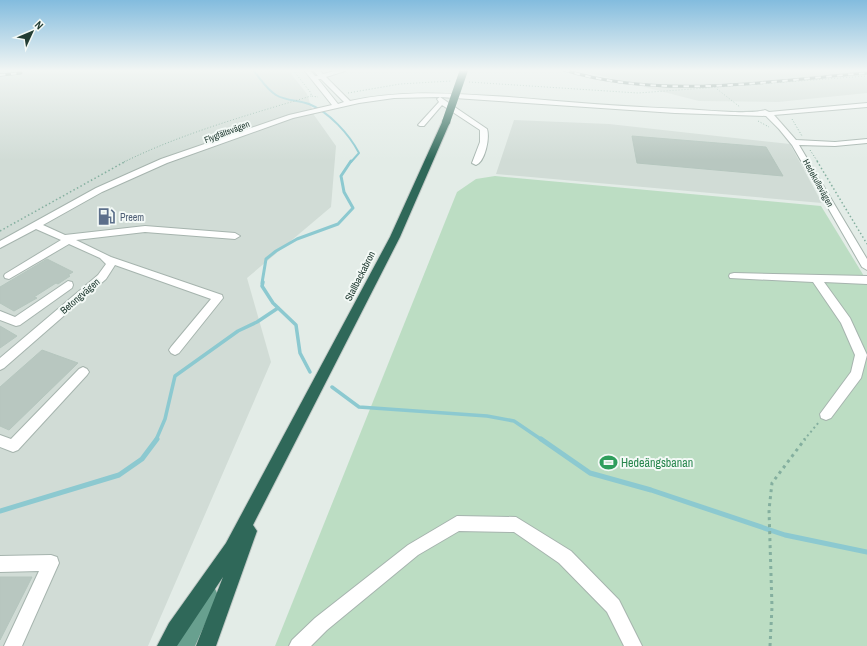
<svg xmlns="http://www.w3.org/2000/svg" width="867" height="646" font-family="'Archivo Narrow',sans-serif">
<rect width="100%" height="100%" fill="#e3ece7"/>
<g fill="#d1dcd6">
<path d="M0,70H288L307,94L314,115L336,146L331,207L247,278L271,362L148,646H0Z"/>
<path d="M578,70H867V93L778,102L699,101Z"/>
<path d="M514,120L609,124L790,144L822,203L496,174Z"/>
</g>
<path fill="#bcddc3" d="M495,176L821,206L867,281V646H275L457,192L476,179Z"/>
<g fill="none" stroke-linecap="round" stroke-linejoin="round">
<path stroke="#8cc9d0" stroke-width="2" d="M253,70C260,78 266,89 276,95C286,101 298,100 309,104C329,112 349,134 359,153L351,162"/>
<path stroke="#8cc9d0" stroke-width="3" d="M262,283L266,259L276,251L297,239L338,224L353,208L344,192L341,176L351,161"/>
<g stroke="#8cc9d0" stroke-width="3.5">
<path d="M263,282L262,286L273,303L296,325L300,353L310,372"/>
<path d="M332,387L359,407L487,416L514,421L542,440"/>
<path d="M156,440L165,419L175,376L238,331L257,322L278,308"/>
</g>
<g stroke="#8cc9d0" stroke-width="5">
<path d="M541,439L590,473L651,490L785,535L867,552"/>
<path d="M0,511L119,475L142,459L157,439"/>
</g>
</g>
<g fill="#b8c7c0" stroke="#b5c6be">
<path d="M632,136L766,147L783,176L637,163Z"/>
<path d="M47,259L73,272L68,275L70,276L58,284L56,283L34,297L37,298L14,311L0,303V287Z"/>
<path d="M0,326L17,336L0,348Z"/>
<path d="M42,350L78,363L9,430L0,426V387Z"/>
<path d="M0,577H32L0,640Z"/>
</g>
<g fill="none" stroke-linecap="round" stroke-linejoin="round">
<defs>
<g id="minor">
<path d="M304,70H310L315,76H318L313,70H319L323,74L339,70H348L326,77L350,101C403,89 456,94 509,97C568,102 626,107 684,109C703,110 751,115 765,110L769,112L867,103V107L774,115L796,140L835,142L867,139V143L835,146L799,145L867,259V270L862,267L792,145L779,129L766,116L675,113L440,97L487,129C490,138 485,162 476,165L472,163L480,142V130L442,105L424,126H420L418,125L439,102L437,99L440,97L394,98L359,103L293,118L167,163L102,192L43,225L65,235L145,226L235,233L240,236L235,239L145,232L76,240L111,257L222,295L223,298L179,353L175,355L171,353L169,350L171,347L211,299L115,265L106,279L4,368L0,370V358L98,275L106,264L100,258L69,244L9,279L5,278L4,276L5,274L61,240L36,229L0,248V241L96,188L161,159L289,115L332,105ZM318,79H321L344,102L338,104Z"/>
<path d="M734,273L867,276V284L824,282L850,318L867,355L861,378L831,418L826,420L821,418L820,414L851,372L855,355L841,323L813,282L730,278L729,276L730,274Z"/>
<path d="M68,281L72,282L73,285L72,288L20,325L16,326L0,320V311L15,317Z"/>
<path d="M83,367L87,369L89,372L87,375L18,450L13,452L0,447V435L11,439L79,369Z"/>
<path d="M457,516L516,517L571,551L619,600L642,646H624L607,612L559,563L514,532L459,531L418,555L327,630L311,646H289L292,640L315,618L408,545Z"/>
<path d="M51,555L57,557L59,563L22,646H4L39,571L0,572V556Z"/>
</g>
<path id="major" d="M209,586L215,589L218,595L195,646H175L203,589Z"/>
<path id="highway" d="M443,120H449L450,122L400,237L253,525L257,531L216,646H196L223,577L177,646H157L169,623L226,543L390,237Z"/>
</defs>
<use href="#minor" stroke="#a6b4ae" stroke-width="2"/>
<use href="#major" stroke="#c1c9c6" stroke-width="2"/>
<use href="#highway" stroke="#c1c9c6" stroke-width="2"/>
<g stroke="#84af9f" stroke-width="1" stroke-dasharray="1 2" stroke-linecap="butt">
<path d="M293,70L311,93V96L318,97"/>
<path d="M469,82L638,93L867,76"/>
<path d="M717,89L740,107"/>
<path d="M348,93L400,84L451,81"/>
<path d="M792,119L802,136"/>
<path d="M758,121L769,127"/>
<path d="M810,150L818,162"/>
<path d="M124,162C183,133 248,115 311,96"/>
</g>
<g stroke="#84af9f" stroke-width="1.5" stroke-dasharray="1.5 2.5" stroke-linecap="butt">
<path d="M817,161L867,244"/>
<path d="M0,231L126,161"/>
</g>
<path stroke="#84af9f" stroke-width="2" stroke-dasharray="2 3" stroke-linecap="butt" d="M804,440L819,422"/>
<path stroke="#84af9f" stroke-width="3" stroke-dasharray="3 4" stroke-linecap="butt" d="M770,646L772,607L769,510L772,483L805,439"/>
<use href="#minor" fill="#fff" fill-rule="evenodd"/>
<use href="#major" fill="#68a08f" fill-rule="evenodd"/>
<use href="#highway" fill="#2f6859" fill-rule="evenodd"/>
<defs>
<g id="rail">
<path d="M564,70C662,100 767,81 867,73"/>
<path d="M0,75L21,73"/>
</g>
</defs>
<use href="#rail" stroke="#5d7870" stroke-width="3"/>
<use href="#rail" stroke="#f3f9f6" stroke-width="2" stroke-dasharray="5.5" stroke-linecap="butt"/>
<defs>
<path id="highway-bridge" d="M446,122L464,70"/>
</defs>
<use href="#highway-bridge" stroke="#c1c9c6" stroke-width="8" stroke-linecap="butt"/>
<use href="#highway-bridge" stroke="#2f6859" stroke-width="8"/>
</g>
<linearGradient id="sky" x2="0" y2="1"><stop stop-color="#83bcde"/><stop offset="0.44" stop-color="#f2f6f4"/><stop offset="1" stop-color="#f2f6f4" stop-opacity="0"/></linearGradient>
<rect width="867" height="160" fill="url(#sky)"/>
<defs>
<symbol id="fuel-bare" viewBox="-9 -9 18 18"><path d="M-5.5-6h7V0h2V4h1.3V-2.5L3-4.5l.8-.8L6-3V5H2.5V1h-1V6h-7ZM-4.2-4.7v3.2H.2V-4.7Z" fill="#5c6f8a" stroke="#f3f9f6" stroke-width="2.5" paint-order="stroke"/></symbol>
<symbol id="stadium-bare" viewBox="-9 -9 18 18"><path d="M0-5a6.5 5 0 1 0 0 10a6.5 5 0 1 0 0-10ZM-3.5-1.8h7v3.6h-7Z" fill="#2e9e5b" stroke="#f3f9f6" stroke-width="2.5" paint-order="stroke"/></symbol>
</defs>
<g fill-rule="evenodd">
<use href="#fuel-bare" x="94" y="204" width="25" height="25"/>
<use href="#stadium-bare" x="596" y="450" width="25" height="25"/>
</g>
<g text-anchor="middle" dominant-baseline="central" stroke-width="4" stroke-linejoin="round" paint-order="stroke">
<g font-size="9" fill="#233d34" stroke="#f3f9f6">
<text transform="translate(227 132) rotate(-21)">Flygfältsvägen</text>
<text transform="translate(818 183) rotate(61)">Hedekullevägen</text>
</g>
<g font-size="10" fill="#4e5e75" stroke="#f3f9f6" text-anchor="start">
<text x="120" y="217">Preem</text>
</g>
<g font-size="10" fill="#233d34" stroke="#f3f9f6">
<text transform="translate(360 276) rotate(-63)">Stallbackabron</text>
<text transform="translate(80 296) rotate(-41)">Betongvägen</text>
</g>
<g font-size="12" fill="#27864d" stroke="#f3f9f6" text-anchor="start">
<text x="621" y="463">Hedeängsbanan</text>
</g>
</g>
<g transform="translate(32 32) rotate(46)" stroke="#f3f9f6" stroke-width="3" paint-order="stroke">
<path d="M0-3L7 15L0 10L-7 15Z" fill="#233d34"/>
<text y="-6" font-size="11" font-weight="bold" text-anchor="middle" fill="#233d34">N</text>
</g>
</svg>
